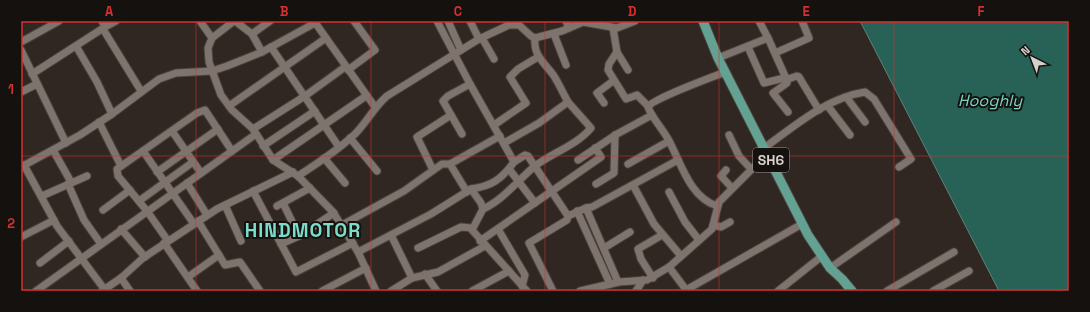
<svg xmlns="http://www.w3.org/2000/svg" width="1090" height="312" font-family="'Space Grotesk',sans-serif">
<rect width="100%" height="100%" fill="#302722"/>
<path fill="#286257" stroke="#5c837a" d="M860,21H1069V291H999Z"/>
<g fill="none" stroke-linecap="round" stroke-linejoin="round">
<defs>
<g id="minor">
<path d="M200,21L212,38"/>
<path d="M234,21L212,38L208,48L209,62L221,95L232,110L253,129L273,160L298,176L333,212L358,252L376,291"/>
<path d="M235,21L252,34L262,52"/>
<path d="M437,21L470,84L514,162C502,179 492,186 471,189L481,203L483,209L472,230L527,291"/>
<path d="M448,21L461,50"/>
<path d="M470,21L479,39"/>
<path d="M566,21L569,28"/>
<path d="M105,27L116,21"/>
<path d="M613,28L617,52L609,64L608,70L626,99L637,95L648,106"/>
<path d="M103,29L141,91"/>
<path d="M252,34L270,21"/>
<path d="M554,34L566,65"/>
<path d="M326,38L375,107"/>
<path d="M482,38L494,59"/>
<path d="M535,38C533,56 545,63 554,76C559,84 563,93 568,102"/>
<path d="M21,42L59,21"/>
<path d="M76,46L97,82L112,114"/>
<path d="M271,47L339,147"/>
<path d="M748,47L764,83L784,78L785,76L768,38"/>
<path d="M21,50L66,143"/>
<path d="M617,52L628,70"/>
<path d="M775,53L809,38L802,21"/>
<path d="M718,58L768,38L759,21"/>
<path d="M348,70L375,50L354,21"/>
<path d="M32,74L105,27L102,21"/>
<path d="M785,77L788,79L797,76L799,77L819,110"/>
<path d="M787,79V83L773,93L788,112"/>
<path d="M21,92L37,84"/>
<path d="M847,98L865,122"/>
<path d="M604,103L597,93L613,81"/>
<path d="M827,105L850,135"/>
<path d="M229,106L326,38L314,21"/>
<path d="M99,122L121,166"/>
<path d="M494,125L526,103L510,77L518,69L538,57"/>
<path d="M253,129L305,96L345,67"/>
<path d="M172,131L201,173"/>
<path d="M462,134L443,101L448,96L470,84"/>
<path d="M729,135L739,156L751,169"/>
<path d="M350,138L377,171"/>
<path d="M263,146L315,111"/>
<path d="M764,148C795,126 826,98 865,92L874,99L911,159L899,167"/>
<path d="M53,150L71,182"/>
<path d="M143,151L194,224"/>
<path d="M324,158L345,183"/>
<path d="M273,160L366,96"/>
<path d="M578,160L617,134L652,115"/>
<path d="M514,162L525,155L528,156L568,216L586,208L592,207L678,160"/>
<path d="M628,164L669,141"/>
<path d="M24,165L57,226L105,290"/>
<path d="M21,167L80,135L112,114L159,79L176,73L212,71L227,66L262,52L315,23"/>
<path d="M509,169L535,203"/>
<path d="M433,170L417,137L451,115"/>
<path d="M726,170L721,176L732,188"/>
<path d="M157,172L218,129"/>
<path d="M298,176C318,163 338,150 355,134C367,122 374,107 387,96L479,39L509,25H519L531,36L535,38L562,31L583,22L617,28L635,21"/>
<path d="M187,183L207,215"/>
<path d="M68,184L84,220L101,244"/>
<path d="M596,184L614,173L615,135"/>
<path d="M633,185L654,224L681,256"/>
<path d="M253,191L296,272L353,243"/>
<path d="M467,192L450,164L500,136"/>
<path d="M669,192L685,222L699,240"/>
<path d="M42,196L87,176"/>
<path d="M139,201L193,162"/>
<path d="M283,203L299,236"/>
<path d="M225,205L241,241"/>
<path d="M277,206L310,188"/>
<path d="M717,206C689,197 681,162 668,139C662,128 652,118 648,107C652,99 713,77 725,72"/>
<path d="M586,208L618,282"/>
<path d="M483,209C503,200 518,180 535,166C552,153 577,145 591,128L568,102L539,123L504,143"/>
<path d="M103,210L130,190"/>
<path d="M577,211L610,284"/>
<path d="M342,225L404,191L442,164H450"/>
<path d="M713,225L721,227L730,222"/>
<path d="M121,229L145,257"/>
<path d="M498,229L525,275L522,286"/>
<path d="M391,235L412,278"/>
<path d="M21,237L54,220"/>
<path d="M168,241L147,211L118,176L117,169L197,113L205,110L232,151"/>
<path d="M480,241L601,157L595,148"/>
<path d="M164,243L197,291"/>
<path d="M281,244L299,236L334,213"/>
<path d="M418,248L461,227L472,228"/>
<path d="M604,248L630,232"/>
<path d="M358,252L431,214L471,189"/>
<path d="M219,255L225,265L240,262L260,291"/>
<path d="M40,263L69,241"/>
<path d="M669,267L687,291"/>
<path d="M830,268L896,222"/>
<path d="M425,274L437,291"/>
<path d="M188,277L219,255L198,221"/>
<path d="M121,278L130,291"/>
<path d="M653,278L641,259L638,249L662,235"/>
<path d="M686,290L802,224"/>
<path d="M36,291L256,134"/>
<path d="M102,291L121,278L143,258L217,209L293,172"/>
<path d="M322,291L366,268"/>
<path d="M391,291L412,278L438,272L485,246"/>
<path d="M472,291L509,271"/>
<path d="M553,291L529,243L567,220L568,216"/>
<path d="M580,291L619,282L647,280L669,267L712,229L719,202L767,154"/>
<path d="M636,291L643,280"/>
<path d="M778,291L822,256"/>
<path d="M887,291L954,252"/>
<path d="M933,291L969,271"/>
</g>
<path id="major" d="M703,21L718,58L808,235L830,268L842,279L852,291"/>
</defs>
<use href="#minor" stroke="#4a423d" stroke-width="9"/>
<use href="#major" stroke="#4a423d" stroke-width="11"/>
<use href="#minor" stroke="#7e746d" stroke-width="7"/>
<use href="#major" stroke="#63a292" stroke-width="9"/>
</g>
<path fill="none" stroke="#d63030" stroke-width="1" stroke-opacity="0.55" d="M196,21V291M371,21V291M545,21V291M719,21V291M894,21V291M21,156H1069"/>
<g text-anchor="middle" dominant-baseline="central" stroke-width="4" stroke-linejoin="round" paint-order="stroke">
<rect fill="#15110f" stroke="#9d9794" stroke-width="1" x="753" y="148" width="36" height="24" rx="3"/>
<g font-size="14" font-weight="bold" fill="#d7d1cd">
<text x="771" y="160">SH6</text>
</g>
<g font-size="16" font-style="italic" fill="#79d5c2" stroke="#15110f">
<text x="990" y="100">Hooghly</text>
</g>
<g font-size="19" font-weight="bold" letter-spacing="1" fill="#79ddc9" stroke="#15110f">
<text x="303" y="230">HINDMOTOR</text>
</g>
</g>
<rect width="1090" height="312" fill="none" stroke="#15110f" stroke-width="44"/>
<g transform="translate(1032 58) rotate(318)" stroke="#15110f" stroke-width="3" paint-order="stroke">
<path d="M0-3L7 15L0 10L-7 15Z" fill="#d7d1cd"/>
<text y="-6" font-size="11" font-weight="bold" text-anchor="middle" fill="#d7d1cd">N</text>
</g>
<rect x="22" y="22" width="1046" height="268" fill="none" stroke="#d63030" stroke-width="1.5"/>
<g font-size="13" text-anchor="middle" font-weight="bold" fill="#d63030">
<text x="109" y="16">A</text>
<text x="284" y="16">B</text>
<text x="458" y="16">C</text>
<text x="632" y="16">D</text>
<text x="806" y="16">E</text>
<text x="981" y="16">F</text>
<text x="11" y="94">1</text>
<text x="11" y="228">2</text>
</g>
</svg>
